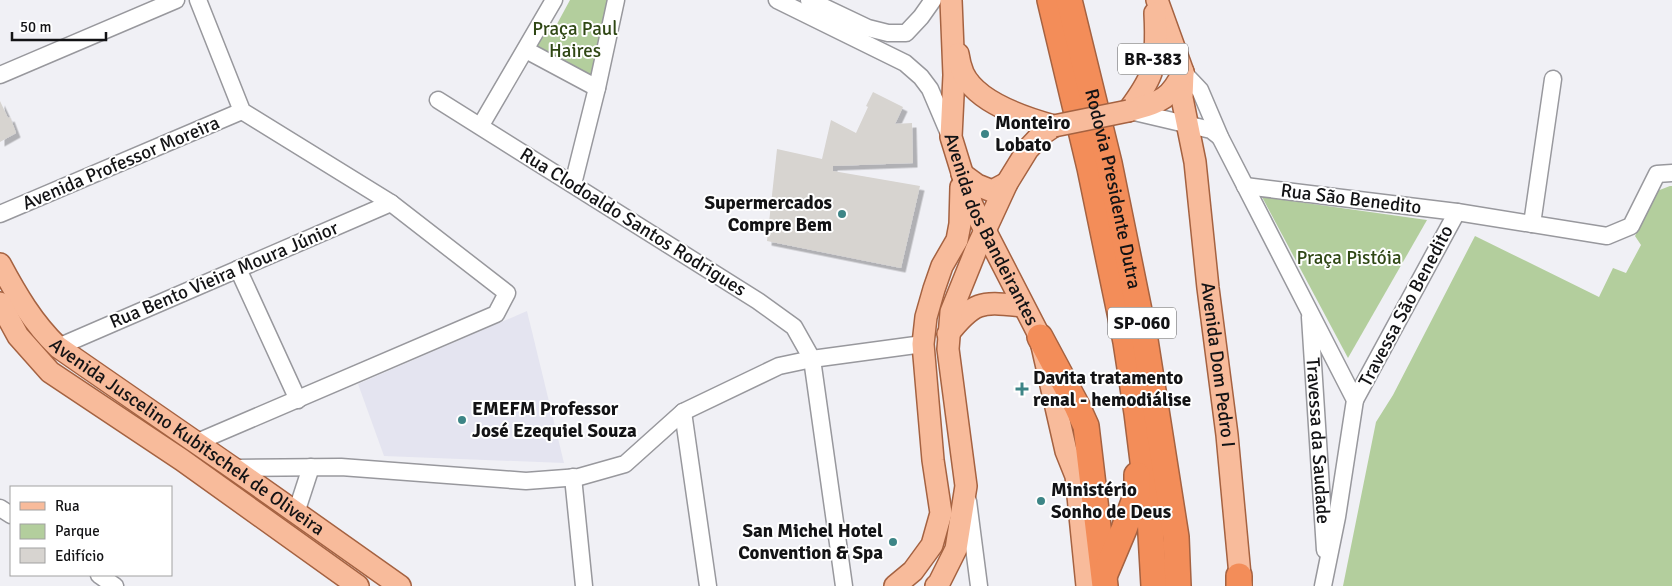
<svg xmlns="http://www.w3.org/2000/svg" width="1672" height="586" font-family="Signika,sans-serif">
<defs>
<filter id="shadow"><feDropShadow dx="4.5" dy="4.5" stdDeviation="0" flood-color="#0004"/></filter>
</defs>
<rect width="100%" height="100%" fill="#f0f0f5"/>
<path fill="#e4e4f0" d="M527,311L564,463L384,456L358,384Z"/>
<g fill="#b3ce9d">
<path d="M570,0H609L591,77L534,45L543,26L557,24Z"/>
<path d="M1670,186H1672V586H1343L1376,422L1393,395L1475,236L1599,297L1613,268L1626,273L1641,245L1635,236L1657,191Z"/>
<path d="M1262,197L1427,220L1348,358Z"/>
</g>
<g fill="#d7d4d0" filter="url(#shadow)">
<path d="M873,92L903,107L895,124L912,123L913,163L833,166V171L920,186L901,268L767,241L777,149L822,159L831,120L856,133L868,107L866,106Z"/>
<path d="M0,101L8,118L10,117L16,133L0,142Z"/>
</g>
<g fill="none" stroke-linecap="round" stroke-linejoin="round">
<defs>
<g id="minor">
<path d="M777,0L905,63L921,77L930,89L950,136"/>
<path d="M809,0L868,28L888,33H906L921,17L933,0"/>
<path d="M526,50L597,88"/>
<path d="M1183,72L1200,90L1220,137L1355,400L1337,517L1323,586"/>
<path d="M0,75L176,0"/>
<path d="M438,100L758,301L794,327L812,359L844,586"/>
<path d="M1130,111L1211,130L1220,137"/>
<path d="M481,125L554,0"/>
<path d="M573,184L597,88L616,0"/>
<path d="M1245,186L1457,212L1607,236L1631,226L1657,174L1672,173"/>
<path d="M0,214L242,111"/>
<path d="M1532,224L1553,79"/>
<path d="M238,269L298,400"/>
<path id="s1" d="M1310,317L1325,550"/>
<path d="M58,347L391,203"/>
<path d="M1355,400L1457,212"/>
<path d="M683,412L708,586"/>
<path d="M195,443L496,314L507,293L391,203L242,111L198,0"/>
<path d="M233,468L341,467L526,481L579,477L625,464L683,412L779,366L812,359L923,344"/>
<path d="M573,477L584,586"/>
<path d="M968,501L979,586"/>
<path d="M0,508L11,515"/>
<path d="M296,513L311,467"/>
<path d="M99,575L115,586"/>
</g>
<g id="major">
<path id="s2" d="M951,0L954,75L951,137L972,205L1040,337L1066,451L1076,476L1087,586"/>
<path id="s3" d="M1157,0L1183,72L1182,98L1195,162L1208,288L1227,435L1241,586"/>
<path d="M958,54C959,61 961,68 963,73C977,103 1025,118 1054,126"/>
<path d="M1128,111C1136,100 1146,87 1151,73C1157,56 1156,32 1155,13"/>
<path d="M1128,111C1158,102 1169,102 1183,72"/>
<path d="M962,174L977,185L992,191L1007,183"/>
<path id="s4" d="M0,264C16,294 33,323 58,347L233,468L400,586"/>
<path d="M0,303L18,336L50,372L182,460L358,586"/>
<path d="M948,334C975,300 981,302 1023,306"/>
<path d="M895,586L913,571L932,545L941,513L933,460L923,344L926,317L934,289L942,266L957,240L960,224L961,187"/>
<path d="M936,586L939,583L956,549L966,486L948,349L951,312L976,250L1007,183L1028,149L1041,135L1054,126"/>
</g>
<g id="highway">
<path d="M1050,0L1090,168L1126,342L1137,413L1150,517L1154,586"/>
<path id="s5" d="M1069,0L1109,163L1145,340L1176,537L1178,586"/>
<path d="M1040,337L1077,406L1086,426L1105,586"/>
<path d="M1105,574L1124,529L1137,493V475"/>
<path d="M1239,586V576"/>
</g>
</defs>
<use href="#minor" stroke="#98989d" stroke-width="19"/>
<use href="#major" stroke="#a56241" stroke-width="24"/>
<use href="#highway" stroke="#a56241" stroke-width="28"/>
<use href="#minor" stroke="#fff" stroke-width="16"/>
<use href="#major" stroke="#f8bb9b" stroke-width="21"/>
<use href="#highway" stroke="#f38d59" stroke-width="25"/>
<defs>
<path id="major-bridge" d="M1054,126L1128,111"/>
</defs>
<use href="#major-bridge" stroke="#a56241" stroke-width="24" stroke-linecap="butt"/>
<use href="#major-bridge" stroke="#f8bb9b" stroke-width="21"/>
</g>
<g fill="#3d8586" stroke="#fff" stroke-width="2">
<circle cx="985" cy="134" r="5"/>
<circle cx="842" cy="214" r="5"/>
<path d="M1019.5 381.5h5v5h5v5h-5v5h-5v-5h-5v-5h5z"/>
<circle cx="462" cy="420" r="5"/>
<circle cx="1041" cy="501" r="5"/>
<circle cx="893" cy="542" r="5"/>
</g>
<g text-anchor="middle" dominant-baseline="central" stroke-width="4" stroke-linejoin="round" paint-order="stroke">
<g fill="#fff" stroke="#5a5a5b" stroke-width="1">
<rect x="1118" y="43.5" width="70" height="31" rx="4"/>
<rect x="1108" y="307.5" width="68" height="31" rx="4"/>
</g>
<g font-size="18" font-weight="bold" fill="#131315">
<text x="1153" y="59">BR-383</text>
<text x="1142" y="323">SP-060</text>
</g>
<g font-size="19" fill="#2f4714" stroke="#fff">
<text x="575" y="29">Praça Paul<tspan x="575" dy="22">Haires</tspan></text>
<text x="1349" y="258">Praça Pistóia</text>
</g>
<g font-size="19" font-weight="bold" fill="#131315" stroke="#fff" text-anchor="start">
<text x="995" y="123">Monteiro<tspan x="995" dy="22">Lobato</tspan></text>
<text x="832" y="203" text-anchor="end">Supermercados<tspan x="832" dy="22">Compre Bem</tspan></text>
<text x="1033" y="378">Davita tratamento<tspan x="1033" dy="22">renal - hemodiálise</tspan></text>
<text x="472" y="409">EMEFM Professor<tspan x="472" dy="22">José Ezequiel Souza</tspan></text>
<text x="1051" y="490">Ministério<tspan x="1051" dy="22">Sonho de Deus</tspan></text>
<text x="883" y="531" text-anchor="end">San Michel Hotel<tspan x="883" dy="22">Convention &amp; Spa</tspan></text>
</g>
<g font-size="19" fill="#131315" stroke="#fff">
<text transform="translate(121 163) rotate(-23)">Avenida Professor Moreira</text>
<text stroke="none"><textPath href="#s5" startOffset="194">Rodovia Presidente Dutra</textPath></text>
<text transform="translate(1351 199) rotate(7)">Rua São Benedito</text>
<text transform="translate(633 222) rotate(32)">Rua Clodoaldo Santos Rodrigues</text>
<text stroke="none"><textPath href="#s2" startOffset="238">Avenida dos Bandeirantes</textPath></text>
<text transform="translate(224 275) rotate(-23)">Rua Bento Vieira Moura Júnior</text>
<text transform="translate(1406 306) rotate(-62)">Travessa São Benedito</text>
<text stroke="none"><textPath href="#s3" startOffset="372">Avenida Dom Pedro I</textPath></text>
<text stroke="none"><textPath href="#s4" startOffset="259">Avenida Juscelino Kubitschek de Oliveira</textPath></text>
<text stroke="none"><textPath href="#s1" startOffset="124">Travessa da Saudade</textPath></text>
</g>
</g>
<rect x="10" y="486" width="162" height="90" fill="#ffffff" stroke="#a1a1a1"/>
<rect x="20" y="502" width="25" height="8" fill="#f8bb9b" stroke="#a1a1a1"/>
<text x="55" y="511" font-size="15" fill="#131315">Rua</text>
<rect x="20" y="524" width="25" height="15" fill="#b3ce9d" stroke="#a1a1a1"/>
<text x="55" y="536" font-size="15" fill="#131315">Parque</text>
<rect x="20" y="548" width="25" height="15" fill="#d7d4d0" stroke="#a1a1a1"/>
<text x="55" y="561" font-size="15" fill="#131315">Edifício</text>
<path d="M12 32v8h94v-8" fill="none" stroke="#131315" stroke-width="2.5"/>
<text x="20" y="32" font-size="15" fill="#131315" stroke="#ffffff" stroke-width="4" paint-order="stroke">50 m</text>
</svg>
